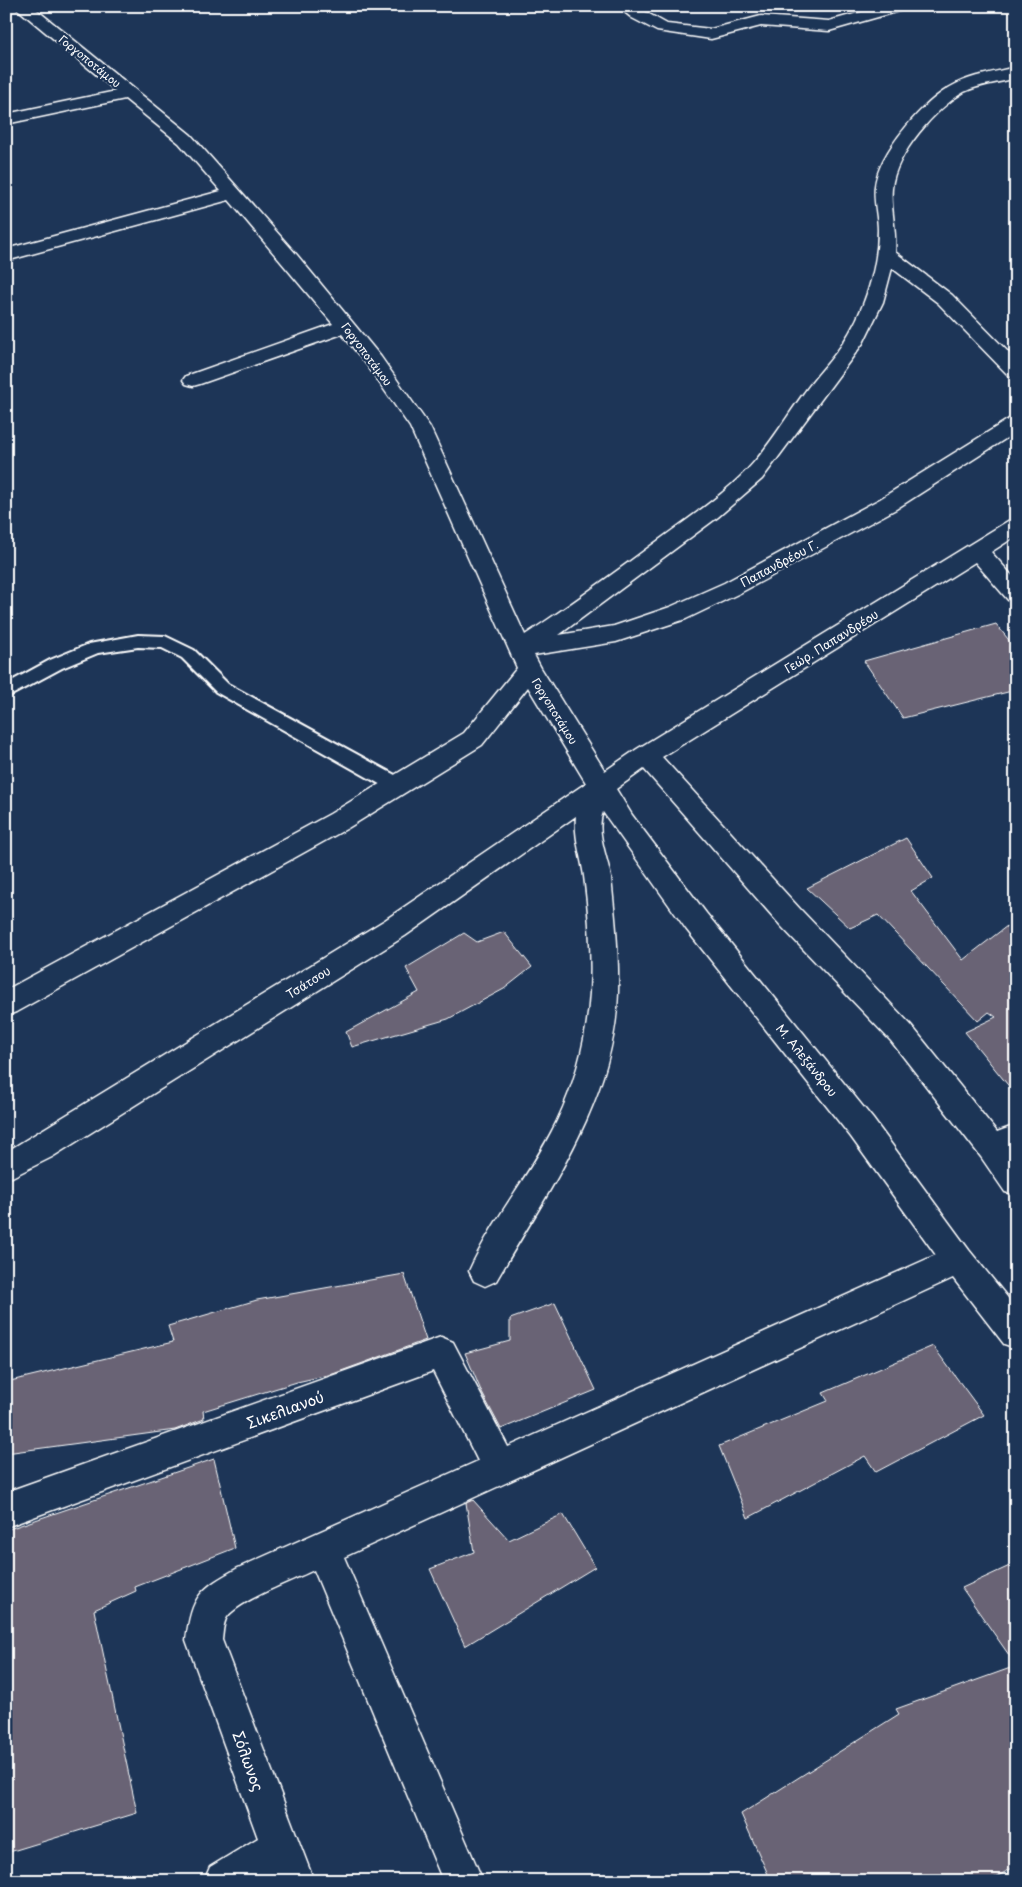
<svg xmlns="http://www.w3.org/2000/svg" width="1022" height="1887" font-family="'Playpen Sans',sans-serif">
<rect width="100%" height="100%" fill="#1d3557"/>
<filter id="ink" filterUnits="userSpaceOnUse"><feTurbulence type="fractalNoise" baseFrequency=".02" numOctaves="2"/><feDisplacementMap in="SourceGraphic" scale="10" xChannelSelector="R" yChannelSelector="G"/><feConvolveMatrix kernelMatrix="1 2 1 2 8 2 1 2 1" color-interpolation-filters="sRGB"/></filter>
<g filter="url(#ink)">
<g fill="#696475" stroke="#fff">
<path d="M996,624L1016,649V690L903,718L864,661Z"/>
<path d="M906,838L933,878L911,891L963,960L1016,919V1095L965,1032L996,1017L989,1012L978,1021L878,915L850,928L807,888Z"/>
<path d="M504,932L532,967L504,989L448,1019L352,1047L346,1032L419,992L406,968L464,933L477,942Z"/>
<path d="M404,1274L426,1340L333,1374L297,1382L203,1411L204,1419L175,1430L6,1453V1382L173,1342L168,1326L257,1300Z"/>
<path d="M555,1303L596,1390L501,1429L482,1393L465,1353L510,1341V1319Z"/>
<path d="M933,1346L984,1415L876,1472L865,1456L748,1518L719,1446L828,1401L823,1393Z"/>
<path d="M214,1459L235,1548L135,1587L136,1591L94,1610L137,1813L6,1853V1530Z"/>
<path d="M473,1500L509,1540L563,1514L595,1567L465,1646L430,1569L474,1552L466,1503Z"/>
<path d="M1016,1563V1665L962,1588Z"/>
<path d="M1016,1666V1866L989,1881H771L741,1814L899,1714L896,1709Z"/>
</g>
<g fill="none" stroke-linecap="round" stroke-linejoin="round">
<defs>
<path id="lane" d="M138,635L165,636L194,650L228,684L406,781L408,786L406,791L399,793L392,791L216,692L182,658L162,648L138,647L98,653L62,668L6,698V684L50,660L89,644Z"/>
<g id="street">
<path d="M14,6H32L191,135L297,255L381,357L430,427L525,635C571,605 615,572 659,540C689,518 721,497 747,470C769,447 785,419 804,393C815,377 830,362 841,346C864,313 878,269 878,230C878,215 873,201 875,186C879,152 924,100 954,85C972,75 996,72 1016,67V78C999,83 980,84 964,92C936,108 895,154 892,188C890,209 897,230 895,252L952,295L1016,360V378L1009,376L938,303L892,268L883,302L863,343L762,479L718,517L559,635L614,626L670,607L724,583L880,499L1009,419L1016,417V432L896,509L740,593L686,619L616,642L534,655L541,668L605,771L637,749L1008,521L1016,519V536L991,552L1016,580V603L1008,600L975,562L662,757L801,910L911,1025L997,1132L1016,1125V1152L1013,1153L1016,1157V1195L1005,1192L981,1157L891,1041L781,926L644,769L616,789L632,815L706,913L873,1119L969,1250L1016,1308V1348L1004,1344L953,1278L344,1557L483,1881H443L314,1570C293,1580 240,1600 227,1617C223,1623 223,1633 222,1640L314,1881H274L272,1874L261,1881H204L210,1867L258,1838L186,1640C192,1595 200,1589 238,1568L478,1461L433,1371L6,1527V1492L441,1337L453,1342L508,1447L936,1255L851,1137L686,929L603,812C595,832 608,858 611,878C615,916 619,954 618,992C615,1100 548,1191 496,1281L485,1286L474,1281L469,1271C493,1218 532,1173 557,1121C576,1081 587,1038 590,993C592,955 589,914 584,876C581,856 574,837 576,816L405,936L52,1157L6,1180V1152L385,920L586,783L528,687L482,745L348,828L16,1012L6,1016V990L330,814L464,733L517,668L410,427L367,365L342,334L200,384L193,386L186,384L183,380L186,376L333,324L229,200L6,261V249L221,191L179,143L125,99L6,124V114L116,91Z"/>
<path d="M617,6H635L667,24L711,29L761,16L829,21L883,6H909L906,9L829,31L761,26L711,39L657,31L632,18Z"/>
</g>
</defs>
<use href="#lane" stroke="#fff" stroke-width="4"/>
<use href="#street" stroke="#fff" stroke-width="3"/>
<use href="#lane" fill="#1d3557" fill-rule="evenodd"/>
<use href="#street" fill="#1d3557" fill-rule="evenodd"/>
</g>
</g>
<g text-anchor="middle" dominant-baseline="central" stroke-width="4.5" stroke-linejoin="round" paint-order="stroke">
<g font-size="11" fill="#fff" stroke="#1d3557">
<text transform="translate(90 61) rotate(39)">Γοργοποτάμου</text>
<text transform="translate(367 354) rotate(53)">Γοργοποτάμου</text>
<text transform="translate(555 711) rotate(58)">Γοργοποτάμου</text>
</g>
<g font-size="12" fill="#fff" stroke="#1d3557">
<text transform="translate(779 563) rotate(-28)">Παπανδρέου Γ.</text>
<text transform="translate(831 641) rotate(-32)">Γεώρ. Παπανδρέου</text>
<text transform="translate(308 982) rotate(-32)">Τσάτσου</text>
<text transform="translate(807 1060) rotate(51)">Μ. Αλεξάνδρου</text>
</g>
<g font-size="15" fill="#fff" stroke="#1d3557">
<text transform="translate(285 1409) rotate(-20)">Σικελιανού</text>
<text transform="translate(249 1761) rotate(70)">Σόλωνος</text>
</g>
</g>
<rect width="1022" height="1887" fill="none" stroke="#1d3557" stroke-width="25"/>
<rect x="12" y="12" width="997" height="1862" fill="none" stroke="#fff" stroke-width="2" filter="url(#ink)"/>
</svg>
